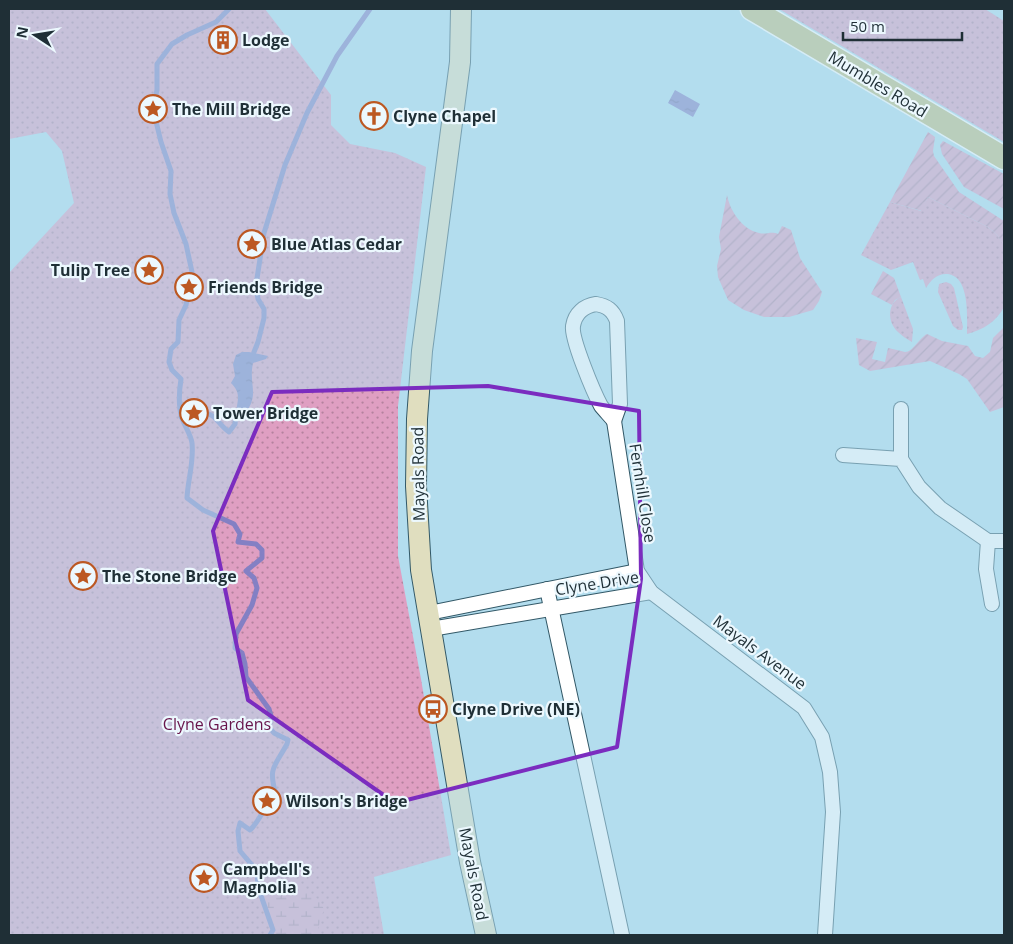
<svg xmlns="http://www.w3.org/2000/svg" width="1013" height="944" font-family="'Open Sans',sans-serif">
<defs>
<pattern id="grass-dots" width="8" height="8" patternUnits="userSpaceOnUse" patternTransform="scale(1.25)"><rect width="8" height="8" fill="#df9fc2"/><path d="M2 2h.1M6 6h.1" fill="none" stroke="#b4829e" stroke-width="1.8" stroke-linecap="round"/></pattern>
<pattern id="wetland-marsh" width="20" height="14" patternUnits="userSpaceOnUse" patternTransform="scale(1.25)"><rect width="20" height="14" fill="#df9fc2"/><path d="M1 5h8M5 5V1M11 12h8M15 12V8" fill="none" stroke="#b4829e"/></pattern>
<pattern id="garden-furrows" width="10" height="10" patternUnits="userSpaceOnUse" patternTransform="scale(1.25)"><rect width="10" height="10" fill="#df9fc2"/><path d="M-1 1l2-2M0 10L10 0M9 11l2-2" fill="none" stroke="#b4829e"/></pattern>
<pattern id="water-ripples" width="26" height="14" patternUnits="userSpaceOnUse" patternTransform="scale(1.25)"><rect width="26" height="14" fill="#8380c4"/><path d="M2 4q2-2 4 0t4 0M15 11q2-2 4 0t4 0" fill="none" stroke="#6b69a0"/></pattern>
</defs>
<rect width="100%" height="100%" fill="#b3ddee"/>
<g fill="url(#grass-dots)">
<path d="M9,9H265L331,95V125L350,144L395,153L426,167L398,406V556L421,679L451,855L374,877L384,935H9V273L74,203L62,151L46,132L9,139Z"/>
<path d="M779,9H985L1004,21V142Z"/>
<path d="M928,197L986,226C995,232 1000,237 1004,246V307C997,321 983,330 967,334C967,317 970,277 948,274C937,273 931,280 926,288L923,279L920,280L913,262L891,270L861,255L890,202L921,211Z"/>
<path d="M946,282L951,284L954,288L963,327L962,330H958L953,326L938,292L939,284Z"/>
<path d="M901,297L913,329L912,342C907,339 902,336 898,332C887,322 887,303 901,297Z"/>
</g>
<path fill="url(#wetland-marsh)" d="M274,877L285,878L318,899L324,909L316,935H270L272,929L258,887Z"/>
<g fill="url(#garden-furrows)">
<path d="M928,132L935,137L933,151L934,156L959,192L1004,221V248C1001,238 995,232 986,226L928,197L922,211L890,202Z"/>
<path d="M943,141L1004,174V209L964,187L942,154L940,145Z"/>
<path d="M727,195C730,211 742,229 759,233C766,235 771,231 778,234L782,226L791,230L800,258L822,292L819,301L813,310L789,317H764L744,310L728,300L718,277L717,266L721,249L719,237Z"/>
<path d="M883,271L894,278L901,297L895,300L892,305L871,294Z"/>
<path d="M1004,327V407L990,412L967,379L959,374L930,361L870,371L859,365L856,338L877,342L872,359L885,362L888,348C894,349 900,351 905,352C913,352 919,338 927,334L942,341L968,346L975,356L983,358L990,352L993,338Z"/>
</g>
<g fill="url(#water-ripples)">
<path d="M675,90L700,104L693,117L668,103Z"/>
<path d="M242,352H249L268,356L266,359L253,363C248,387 262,396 241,418L236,414C237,400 242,394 231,383L235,376L233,364L236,355Z"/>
</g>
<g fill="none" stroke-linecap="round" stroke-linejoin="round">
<g stroke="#8380c4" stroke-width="5">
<path d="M229,9L216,22L187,35L172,44L157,64V90L153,109L161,142L171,171L170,194L174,213L186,244L192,272L186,305L179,320L178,342L171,349L169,362L172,370L181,379C179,392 178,406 182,418C185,427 191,435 192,443C194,462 188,479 187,498L203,510L234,524L240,534L238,542L256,544L262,550V558L246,571L254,578L257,588L252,605L236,634L235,648L242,653L245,664L246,677L269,709L271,716L269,727L274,733L288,740L287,744C274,768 268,767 276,795C264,805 261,820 250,830L240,823L238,831L240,851L257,871L258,887L273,930L270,935"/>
<path d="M254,352L258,342L264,318V309L258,299L256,285L264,233L285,165L307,113L337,56L370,9"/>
<path d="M181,417C193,414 204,409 214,417C219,422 223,428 229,432L235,424L236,414"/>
</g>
<defs>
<g id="street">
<path d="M596,304C607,306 613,310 617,321L620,404L614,421C610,416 605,411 601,406C594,393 571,339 573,326C575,313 584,306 596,304Z"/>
<path d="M614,421L637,571L651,592L804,708L822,737L830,772L833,812L825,935"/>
<path d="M843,455L901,459L919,487L940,508L988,541H1004"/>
<path d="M901,459V409"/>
<path d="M988,541L986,569L992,604"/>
<path d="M547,589L622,935"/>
<path d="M429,613L637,571"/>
<path d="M431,629L651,592"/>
</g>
<path id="secondary" d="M461,9L460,62L422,351L417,419L416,486L421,570L470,862L486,935"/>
<path id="primary" d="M752,9L1004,158"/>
</defs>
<use href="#street" stroke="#325867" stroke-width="16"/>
<use href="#secondary" stroke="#325867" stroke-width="22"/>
<use href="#primary" stroke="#fff" stroke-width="25"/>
<use href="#street" stroke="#fff" stroke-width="14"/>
<use href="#secondary" stroke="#e0debf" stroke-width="20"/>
<use href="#primary" stroke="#c1bc7f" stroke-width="22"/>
</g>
<path d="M0 0H1013V944H0ZM488,386L639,411L641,579L617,747L395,803L248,700L213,531L272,392Z" fill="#b3ddee" fill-opacity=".55" fill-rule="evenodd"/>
<path fill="none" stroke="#7b2cbf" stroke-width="4" stroke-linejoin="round" d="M488,386L639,411L641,579L617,747L395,803L248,700L213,531L272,392Z"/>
<defs>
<symbol id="building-ring" viewBox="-11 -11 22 22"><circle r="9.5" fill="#ecf8fe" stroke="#bc5822" stroke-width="1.5"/><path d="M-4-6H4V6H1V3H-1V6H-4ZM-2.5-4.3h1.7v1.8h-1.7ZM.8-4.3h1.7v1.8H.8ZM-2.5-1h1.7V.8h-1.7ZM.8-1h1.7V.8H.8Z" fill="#bc5822"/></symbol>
<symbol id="sight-ring" viewBox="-11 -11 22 22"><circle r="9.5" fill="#ecf8fe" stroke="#bc5822" stroke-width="1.5"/><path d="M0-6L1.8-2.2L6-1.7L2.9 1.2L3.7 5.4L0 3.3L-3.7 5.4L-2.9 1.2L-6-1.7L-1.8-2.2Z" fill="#bc5822"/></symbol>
<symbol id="church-ring" viewBox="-11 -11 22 22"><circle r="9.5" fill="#ecf8fe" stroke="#bc5822" stroke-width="1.5"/><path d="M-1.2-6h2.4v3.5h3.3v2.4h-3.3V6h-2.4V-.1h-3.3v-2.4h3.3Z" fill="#bc5822"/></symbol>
<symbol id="bus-ring" viewBox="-11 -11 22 22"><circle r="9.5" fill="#ecf8fe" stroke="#bc5822" stroke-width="1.5"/><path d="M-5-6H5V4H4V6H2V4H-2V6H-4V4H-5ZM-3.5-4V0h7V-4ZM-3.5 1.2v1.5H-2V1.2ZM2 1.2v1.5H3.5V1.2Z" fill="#bc5822"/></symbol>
</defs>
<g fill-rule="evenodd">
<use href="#building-ring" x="207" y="24" width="32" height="32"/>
<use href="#sight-ring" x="137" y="93" width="32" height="32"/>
<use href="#church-ring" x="358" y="100" width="32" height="32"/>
<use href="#sight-ring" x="236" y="228" width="32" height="32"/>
<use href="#sight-ring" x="133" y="254" width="32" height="32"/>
<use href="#sight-ring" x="173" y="271" width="32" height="32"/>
<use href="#sight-ring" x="178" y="397" width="32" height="32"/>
<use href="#sight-ring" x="67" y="560" width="32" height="32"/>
<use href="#bus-ring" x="417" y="693" width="32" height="32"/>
<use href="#sight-ring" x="251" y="785" width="32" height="32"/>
<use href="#sight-ring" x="188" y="862" width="32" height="32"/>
</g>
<g text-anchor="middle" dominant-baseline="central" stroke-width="4.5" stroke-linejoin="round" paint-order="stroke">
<g font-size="16" font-weight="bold" fill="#1f2f36" stroke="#ecf8fe" text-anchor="start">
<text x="242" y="40">Lodge</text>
<text x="172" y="109">The Mill Bridge</text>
<text x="393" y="116">Clyne Chapel</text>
<text x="271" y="244">Blue Atlas Cedar</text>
<text x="130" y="270" text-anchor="end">Tulip Tree</text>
<text x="208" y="287">Friends Bridge</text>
<text x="213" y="413">Tower Bridge</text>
<text x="102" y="576">The Stone Bridge</text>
<text x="452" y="709">Clyne Drive (NE)</text>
<text x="286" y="801">Wilson's Bridge</text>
<text x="223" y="869">Campbell's<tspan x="223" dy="18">Magnolia</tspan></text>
</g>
<g font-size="16" fill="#1f2f36" stroke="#ecf8fe">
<text transform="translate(878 84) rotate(31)">Mumbles Road</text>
<text transform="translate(418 474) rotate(-91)">Mayals Road</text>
<text transform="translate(643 493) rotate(81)">Fernhill Close</text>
<text transform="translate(597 583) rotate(-9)">Clyne Drive</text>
<text transform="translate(760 652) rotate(37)">Mayals Avenue</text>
<text transform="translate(474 874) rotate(79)">Mayals Road</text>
</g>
<g font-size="16" fill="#68144b" stroke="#ecf8fe">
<text x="217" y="724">Clyne Gardens</text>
</g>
</g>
<rect width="1013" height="944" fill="none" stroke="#1f2f36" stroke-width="20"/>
<g transform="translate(35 35) rotate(282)" stroke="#ecf8fe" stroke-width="4" paint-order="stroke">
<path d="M0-4L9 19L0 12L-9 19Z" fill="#1f2f36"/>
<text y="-8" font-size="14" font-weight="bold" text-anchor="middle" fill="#1f2f36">N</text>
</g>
<path d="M843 32v8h119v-8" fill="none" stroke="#1f2f36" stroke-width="2.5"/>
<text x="850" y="32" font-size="15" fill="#1f2f36" stroke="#ecf8fe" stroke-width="4" paint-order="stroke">50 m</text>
</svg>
